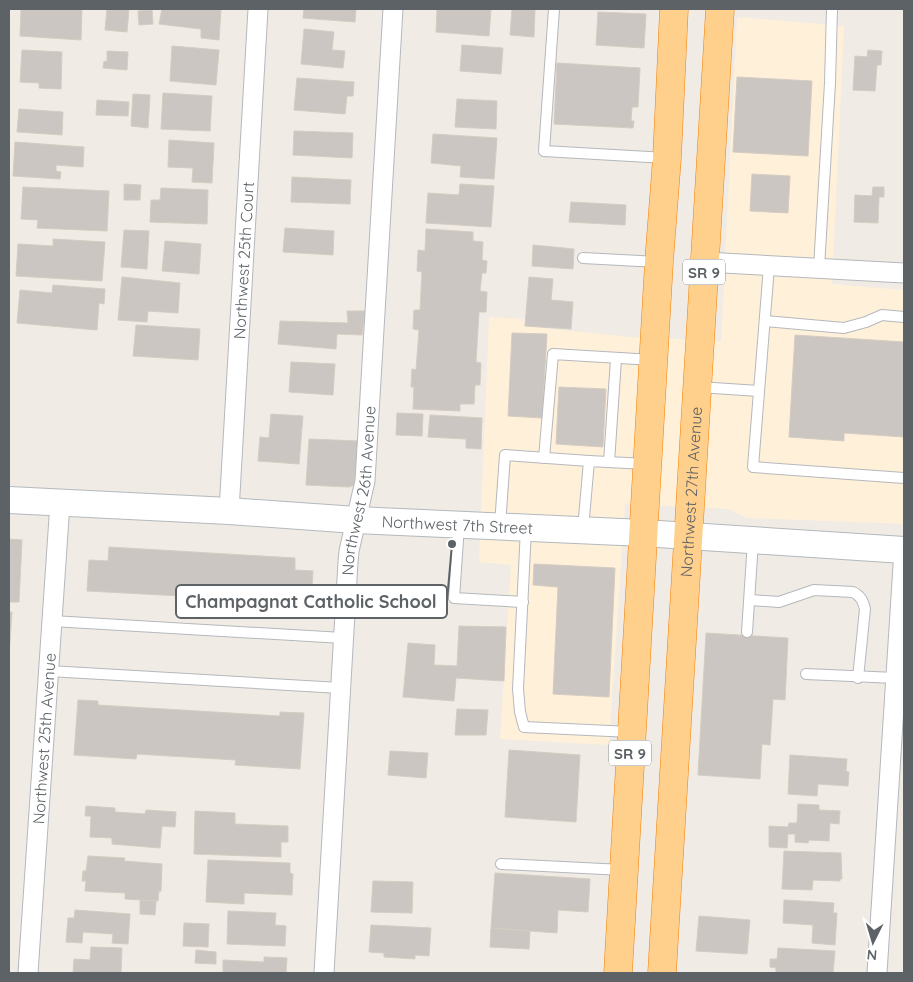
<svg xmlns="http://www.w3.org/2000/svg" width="913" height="982" font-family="Quicksand,sans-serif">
<rect width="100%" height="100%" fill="#f0ebe4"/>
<path fill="#fff0da" d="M737,17L844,26L832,284L904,290V524L746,518L729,509L625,504L609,745L500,739L511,565L479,562L489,317L524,319V326L630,337L721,341Z"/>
<g fill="#cbc6c1" stroke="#d5ccc2">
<path d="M21,9H82L81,40L20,36Z"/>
<path d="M107,9H129L127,32L105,30Z"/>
<path d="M162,9H221L219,40L201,38V29L159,24Z"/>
<path d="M304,9H356L355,22L303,18Z"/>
<path d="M437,9H491L489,36L436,32Z"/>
<path d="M512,9H535L534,37L510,35Z"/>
<path d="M152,10L153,24L139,25L138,11Z"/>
<path d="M598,12L646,14L644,48L596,45Z"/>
<path d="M304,29L334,32L332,50L345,51L343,68L301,64Z"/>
<path d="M462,45L503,48L501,74L460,71Z"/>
<path d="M172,46L219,50L216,85L170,81Z"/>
<path d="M22,50L62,52L61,89L39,88V83L20,82Z"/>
<path d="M868,50L882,51L881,65H877L875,91L853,90L855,56L867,57Z"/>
<path d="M107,51L128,52L127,70L103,68L104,61L107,62Z"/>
<path d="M557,63L640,68L638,107H632L631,121H634L633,128L554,124Z"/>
<path d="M737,77L812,81L808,156L733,152Z"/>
<path d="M297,78L354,82L353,96H347L345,114L294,110Z"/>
<path d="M163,93L212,96L210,131L161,129Z"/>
<path d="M133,94L150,95L148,128L131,126Z"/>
<path d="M457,99L497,101L496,129L455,127Z"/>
<path d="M97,100L129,102L128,116L96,115Z"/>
<path d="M19,109L63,112L62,135L17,132Z"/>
<path d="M294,131L353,133L352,158L293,155Z"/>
<path d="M433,134L497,138L494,179L460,177L461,166L431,163Z"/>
<path d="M169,140L214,143L212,183L192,182L193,168L168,167Z"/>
<path d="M15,142L84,147L83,167L56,165V171L61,172L60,179L13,176Z"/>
<path d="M752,174L790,176L788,213L750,211Z"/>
<path d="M292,177L351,180L350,204L291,202Z"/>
<path d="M124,184L141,185L140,200H124Z"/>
<path d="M460,184L494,186L491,227L426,223L428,193L459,195Z"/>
<path d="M23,187L109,191L107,231L37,228L38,220L21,219Z"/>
<path d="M873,187H884V197H879L878,223L854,222L855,195L872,196Z"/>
<path d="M161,188L208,190L207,224L150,222L151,200H160Z"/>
<path d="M571,202L626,205L625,225L569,222Z"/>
<path d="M285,228L334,231L333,255L283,252Z"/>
<path d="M426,229L473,232V241L483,242L482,260L487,261L486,273H482L480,291L487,292L486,312H479L476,362L481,363L480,385H475L474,404H460V411L413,409L414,387H411L412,369L416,370L419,330L413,329L414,310H420L422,272L417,271L418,250L425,251Z"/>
<path d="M124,230L149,231L147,269L121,267Z"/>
<path d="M53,239L105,242L102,281L16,276L18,244L53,246Z"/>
<path d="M165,241L201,244L199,274L162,271Z"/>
<path d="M533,245L574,249L573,269L532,266Z"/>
<path d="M122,277L180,283L178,313L148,311L147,322L118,320Z"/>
<path d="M529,277L553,279L551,300L573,302L571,329L525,326Z"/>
<path d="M53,285L105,289L104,304L99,303L97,330L17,323L20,290L52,293Z"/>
<path d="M347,311H365L362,335L337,334L336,349L278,344L280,321L348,323Z"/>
<path d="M136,325L200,329L198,360L133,356Z"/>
<path d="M512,333L547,334L542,418L508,416Z"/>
<path d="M795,335L904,342V437L844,433V441L789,437Z"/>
<path d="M291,362L335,364L333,395L289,392Z"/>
<path d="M559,387L606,389L603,447L556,444Z"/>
<path d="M397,413L423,414L422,436L396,435Z"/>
<path d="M271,414L303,416L299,464L258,461L260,437L269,438Z"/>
<path d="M430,415L482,418L481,449L466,448V439L428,437Z"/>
<path d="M309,439L358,441L354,485L349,487L306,485Z"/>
<path d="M9,539L22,540L19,602H9Z"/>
<path d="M109,547L295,558V570L313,571L311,603L87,591L89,560L108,561Z"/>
<path d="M534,564L615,568L609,697L553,694L558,587L533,585Z"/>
<path d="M9,612H12L9,657Z"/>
<path d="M459,626L506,627L504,681L456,678L454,701L403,697L408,643L435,645L434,665L457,666Z"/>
<path d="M706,633L788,638L785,700L773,699L770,745L762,744L760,779L698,775Z"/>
<path d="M78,700L98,701V705L280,716V712L304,713L300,769L235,765L236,760L137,754L136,759L74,755Z"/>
<path d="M457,709L488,710L486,735H455Z"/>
<path d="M509,750L580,755L576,822L505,817Z"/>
<path d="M390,751L428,753L426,778L388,775Z"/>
<path d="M790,755L847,759L846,771L849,772L848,786L818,784L817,796L788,794Z"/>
<path d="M798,804L819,805V810L840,811L839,824L830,823L829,841L809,840L808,843L795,842V834H788L787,848L769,847V826L788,827L789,823H797Z"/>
<path d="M86,806L115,808V812L145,814L146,810L176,812L175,827L162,826L160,848L112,844V838L90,837L91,816H85Z"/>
<path d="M195,811L235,813V824L288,826V842H281V857L194,854Z"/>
<path d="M784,851L841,853L842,879H840V881L813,880L812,890L782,889Z"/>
<path d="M88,856L125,858L124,861L162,864L161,891H159L158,901L125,899V893L85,891L86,881H82L83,871H86Z"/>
<path d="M208,860L290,863V873L293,874L292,895L244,893V904L206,902Z"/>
<path d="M495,873L590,879L588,912L558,910L557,933L491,928Z"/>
<path d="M373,881L413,882L412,913L371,912Z"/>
<path d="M140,900L156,901L155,915L140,914Z"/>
<path d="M784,900L834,903L833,913H837L835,945L812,943L813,925L783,923Z"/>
<path d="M75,910L130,914L128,944L112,943L113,934L83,932L82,943L66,942L68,918H74Z"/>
<path d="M228,911L276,913L275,925L286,926L285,946L227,944Z"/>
<path d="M699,916L750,920L747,954L696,951Z"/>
<path d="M184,923L209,924L208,947L183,946Z"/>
<path d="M371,925L431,928L429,956L415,955V959L384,957V953L369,952Z"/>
<path d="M491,928L530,931L529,949L490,947Z"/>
<path d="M91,947L122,948L121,973H73L74,959L90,960Z"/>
<path d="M778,948L835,951L833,973H776V968L770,967V959H777Z"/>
<path d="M196,950L216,952V964L195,963Z"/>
<path d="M264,957L287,958L286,973H223V960L264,962Z"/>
</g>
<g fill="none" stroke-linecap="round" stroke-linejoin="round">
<defs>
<g id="lane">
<path d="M554,9L544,151L666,158"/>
<path d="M583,258L658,262"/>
<path d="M769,266L753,467L904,478"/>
<path d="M819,268L830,83L832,9"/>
<path d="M765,321L844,328L866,322L882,315L904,317"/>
<path d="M698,387L759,391"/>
<path d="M544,458L553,354L653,360"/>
<path d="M609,462L616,359"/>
<path d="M459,525L454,598L523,602"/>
<path d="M500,525L505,455L589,461"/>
<path d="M526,529L518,689L520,712L524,727L631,732"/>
<path d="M583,529L589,461L646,464"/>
<path d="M750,600L779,602L814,590L853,592C861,596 863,601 865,609L858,678"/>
<path d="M52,621L343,638"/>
<path d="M747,632L753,541"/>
<path d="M49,671L340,688"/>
<path d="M806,674L895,678"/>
<path d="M501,864L623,870"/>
</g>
<g id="street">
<path d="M705,262L904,273"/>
<path id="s1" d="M229,511L258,9"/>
<path id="s2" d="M28,973L60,503"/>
<path id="s3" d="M324,973L348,562L349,551L365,481L393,9"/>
<path d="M877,973L904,550"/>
</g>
<g id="secondary">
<path id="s4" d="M9,500L229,511L356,520L643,533L904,550"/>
</g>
<g id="highway">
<path d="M618,973L659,262L667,158L674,9"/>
<path id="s5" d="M662,973L720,9"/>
</g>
</defs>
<use href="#lane" stroke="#b5b8bc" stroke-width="12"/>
<use href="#street" stroke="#b5b8bc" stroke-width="21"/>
<use href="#secondary" stroke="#b3b9bd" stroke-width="28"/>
<use href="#highway" stroke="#f47f00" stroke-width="29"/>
<use href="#lane" stroke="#fff" stroke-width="10"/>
<use href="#street" stroke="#fff" stroke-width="19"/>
<use href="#secondary" stroke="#fff" stroke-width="26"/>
<use href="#highway" stroke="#ffcf8c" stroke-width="28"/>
</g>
<g text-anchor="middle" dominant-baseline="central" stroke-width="4" stroke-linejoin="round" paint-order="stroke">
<g fill="#fff" stroke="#8d9194" stroke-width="1">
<rect x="683" y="259.5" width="42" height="25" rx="4"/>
<rect x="609" y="740.5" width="42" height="25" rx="4"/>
</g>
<g font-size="15" font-weight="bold" fill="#5c6266">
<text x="704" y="272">SR 9</text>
<text x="630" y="753">SR 9</text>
</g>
<g font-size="16" fill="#5c6266" stroke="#fff">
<text stroke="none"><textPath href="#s1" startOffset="251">Northwest 25th Court</textPath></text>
<text stroke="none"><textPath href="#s3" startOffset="484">Northwest 26th Avenue</textPath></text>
<text stroke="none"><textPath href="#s5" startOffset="482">Northwest 27th Avenue</textPath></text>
<text stroke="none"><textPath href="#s4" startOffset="449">Northwest 7th Street</textPath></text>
<text stroke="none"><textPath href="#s2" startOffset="235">Northwest 25th Avenue</textPath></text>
</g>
</g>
<path fill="none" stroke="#5c6266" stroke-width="2" d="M452 544L447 601"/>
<circle fill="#5c6266" stroke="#fff" stroke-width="2" cx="452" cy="544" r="5"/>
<rect fill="#fff" stroke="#5c6266" stroke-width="2" x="176" y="585" width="271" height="33" rx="5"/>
<g font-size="18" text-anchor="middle" font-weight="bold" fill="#5c6266">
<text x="311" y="608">Champagnat Catholic School</text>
</g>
<rect width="913" height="982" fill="none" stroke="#5c6266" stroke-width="20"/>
<g transform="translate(873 942) rotate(185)" stroke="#ffffff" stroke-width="4" paint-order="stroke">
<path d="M0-4L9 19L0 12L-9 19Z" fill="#5c6266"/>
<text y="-8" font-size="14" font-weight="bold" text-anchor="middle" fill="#5c6266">N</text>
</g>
</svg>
